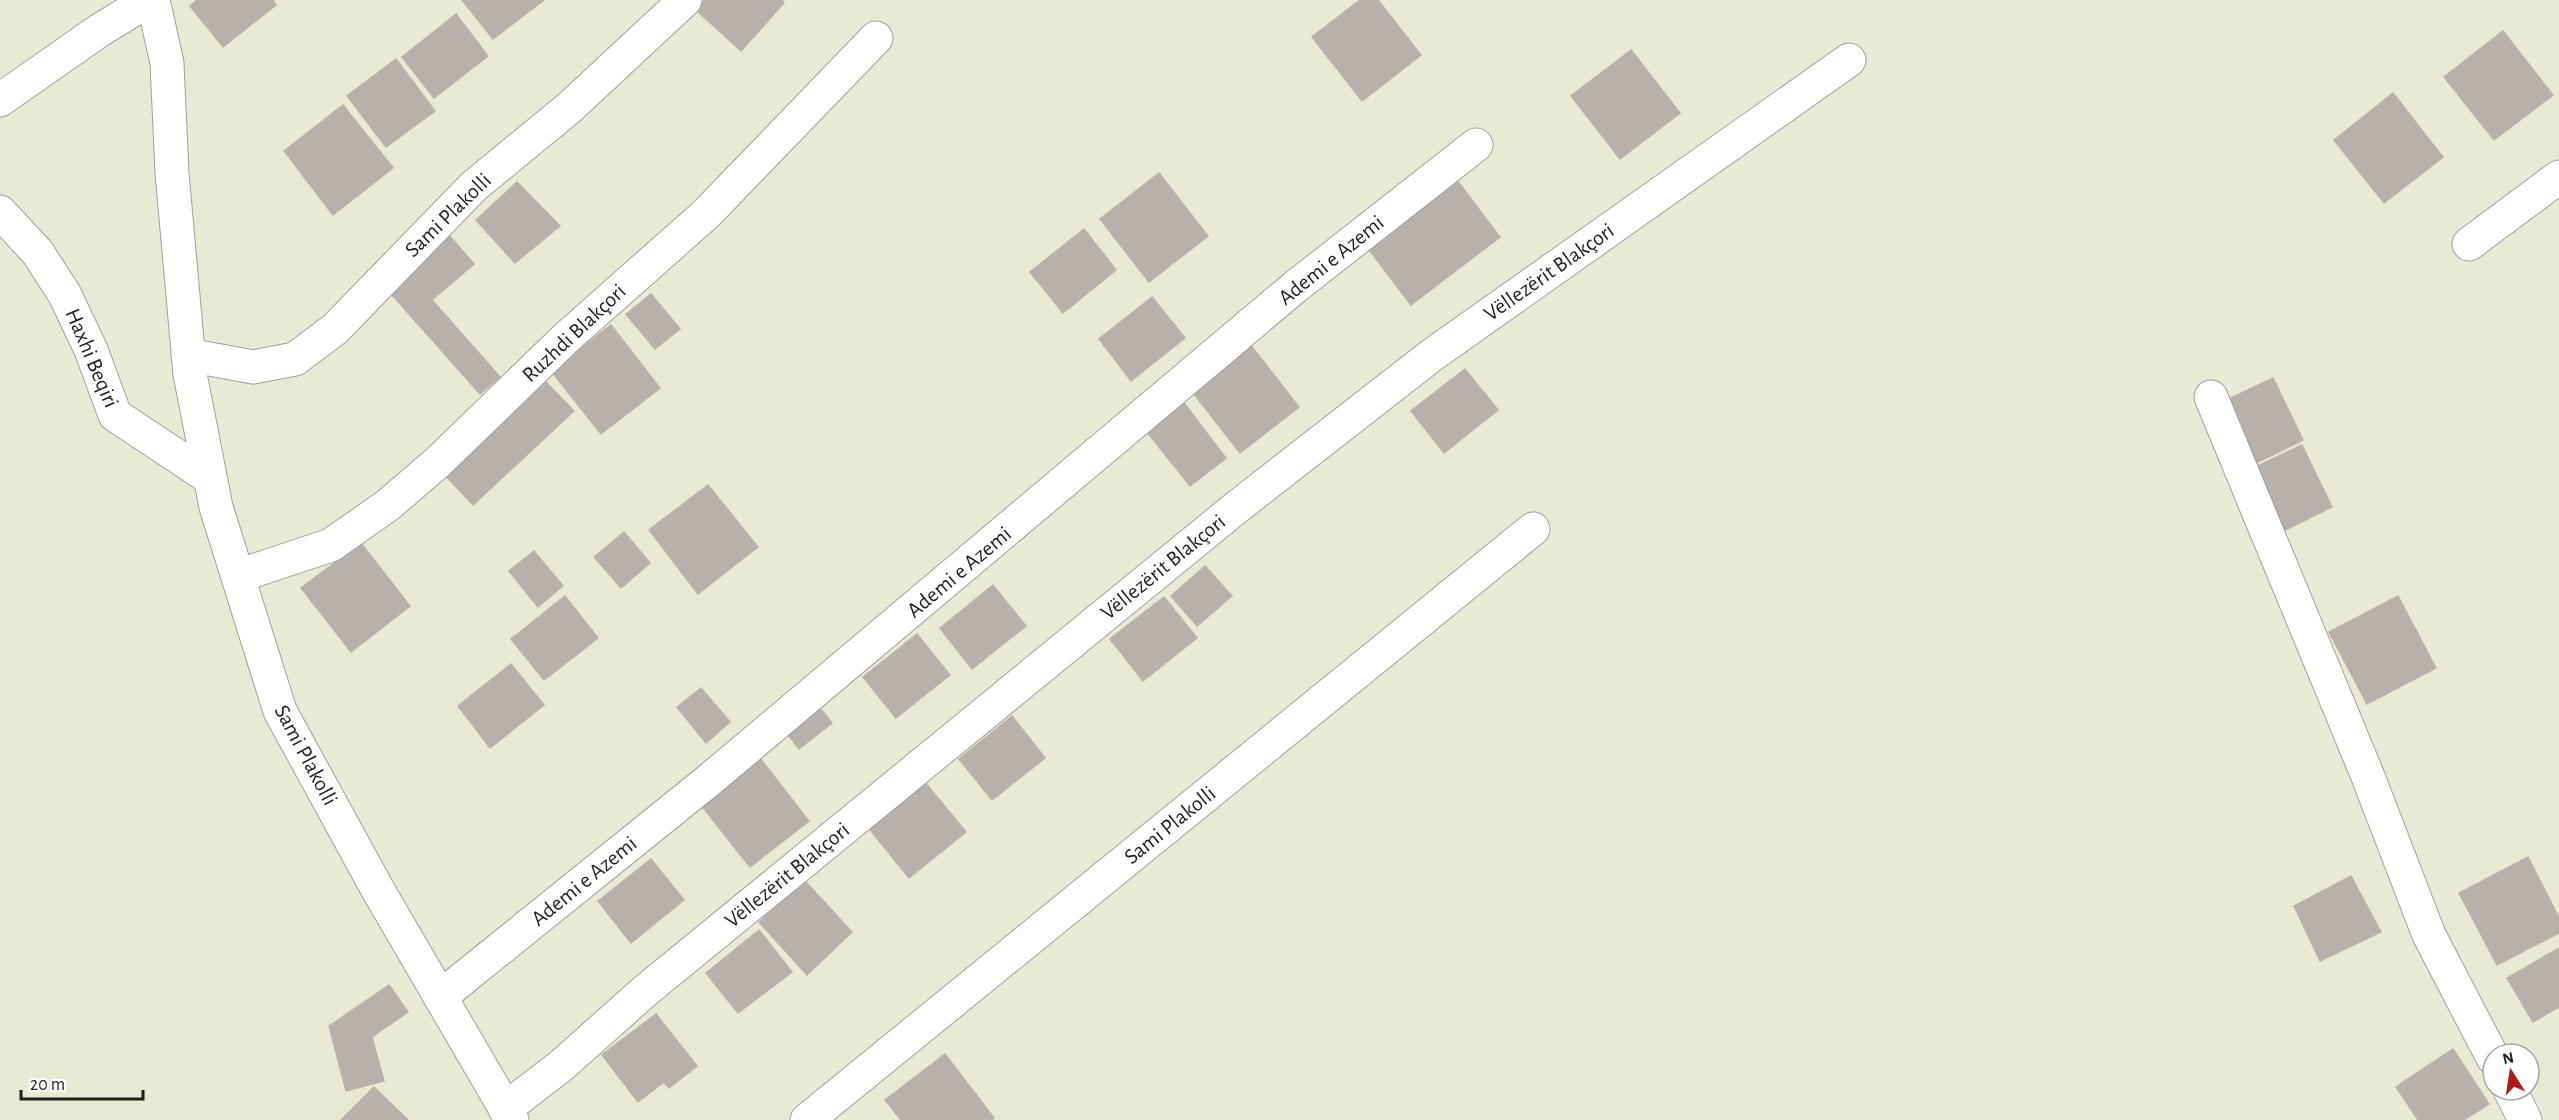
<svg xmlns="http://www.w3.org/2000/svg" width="2559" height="1120" font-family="'Alegreya Sans',sans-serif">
<rect width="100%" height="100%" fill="#eeebe5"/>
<path fill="#e9ead3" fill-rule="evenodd" d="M0,0H2559V1120H0ZM2493,1054H2529V1090H2493Z"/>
<g fill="#b7b0ab" stroke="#beb2a9" stroke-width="1.5">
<path d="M197,0H273L276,5L223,47L190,6Z"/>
<path d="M462,0H544L493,39Z"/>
<path d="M704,0H782L784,3L741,51L696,10Z"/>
<path d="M1360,0H1378L1421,55L1362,101L1312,37Z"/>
<path d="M456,14L488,56L434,98L402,57Z"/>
<path d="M2503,31L2553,95L2494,140L2444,77Z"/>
<path d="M1631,50L1680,113L1620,159L1571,96Z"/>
<path d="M396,59L435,111L386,147L347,96Z"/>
<path d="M2393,93L2443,157L2384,203L2334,140Z"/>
<path d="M343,105L393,168L333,215L284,151Z"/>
<path d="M1159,173L1208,236L1149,282L1100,219Z"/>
<path d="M1453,175L1500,237L1411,305L1363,242Z"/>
<path d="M517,182L560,226L515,263L476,220Z"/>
<path d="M1084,229L1116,270L1063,313L1030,272Z"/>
<path d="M447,233L474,264L432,300L500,377L480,394L385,287Z"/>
<path d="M651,294L680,329L655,349L626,314Z"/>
<path d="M1152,297L1185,338L1131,381L1099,339Z"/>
<path d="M611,325L660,388L601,434L551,371Z"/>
<path d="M1249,343L1299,407L1240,453L1190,389Z"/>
<path d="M1465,369L1498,410L1444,453L1411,411Z"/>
<path d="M2273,378L2303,440L2250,466L2220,403Z"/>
<path d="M545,381L574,411L473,505L445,475Z"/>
<path d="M1184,403L1226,458L1190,486L1147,432Z"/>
<path d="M2302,445L2332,507L2279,533L2249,470Z"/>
<path d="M708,485L758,547L698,594L649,530Z"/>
<path d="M624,532L650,563L621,588L594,557Z"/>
<path d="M361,543L410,606L351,652L301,588Z"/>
<path d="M534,551L563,586L538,607L509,571Z"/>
<path d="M1205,566L1232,596L1197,626L1171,596Z"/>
<path d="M993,585L1026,626L972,669L940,628Z"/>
<path d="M565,596L598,638L544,680L511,639Z"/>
<path d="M2398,596L2436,668L2367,704L2329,632Z"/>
<path d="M1164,597L1197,638L1143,681L1110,639Z"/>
<path d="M917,634L950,675L896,718L863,677Z"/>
<path d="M511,664L544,705L490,748L458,706Z"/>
<path d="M701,688L730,722L706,743L677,707Z"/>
<path d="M815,702L832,723L799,749L782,727Z"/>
<path d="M1012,716L1045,758L992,800L959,759Z"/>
<path d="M760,758L809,821L750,867L700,804Z"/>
<path d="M924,781L966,832L909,878L868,827Z"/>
<path d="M2528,857L2559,918V933L2497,965L2459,893Z"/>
<path d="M651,859L684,900L631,943L598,901Z"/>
<path d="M2351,876L2381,932L2320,961L2294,906Z"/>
<path d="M805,881L852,932L807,975L759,922Z"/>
<path d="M759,930L792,972L738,1013L706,973Z"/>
<path d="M2559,948V1007L2533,1022L2507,978Z"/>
<path d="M389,985L408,1012L372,1037L384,1081L346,1091L329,1026Z"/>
<path d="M656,1014L697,1066L669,1088L664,1082L638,1102L602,1055Z"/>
<path d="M2453,1049L2489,1104L2464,1120H2418L2396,1087Z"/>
<path d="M945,1054L994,1118L991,1120H901L885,1100Z"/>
<path d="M374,1087L408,1120H341Z"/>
</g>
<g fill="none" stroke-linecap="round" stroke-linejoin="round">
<defs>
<g id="minor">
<path d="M0,100L100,30L149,0"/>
<path d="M0,212L38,253L65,295L91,350L115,415L210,478"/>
<path d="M2469,244L2559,177"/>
<path d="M188,355L253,367L295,359L335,329L474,186L569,108L685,0"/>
<path d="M2211,397L2367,774L2429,935L2493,1058"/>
<path d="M238,576L331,545L388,505L438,462L566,338L706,214L876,38"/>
<path d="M440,997L708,781L1295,287L1476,145"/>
<path d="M2510,1090L2525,1120"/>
<path d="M505,1109L562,1065L645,991L1237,507L1432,355L1849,60"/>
<path d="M807,1120L1533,529"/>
</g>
<path id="tertiary" d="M153,0L167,63L172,173L190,374L216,507L280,711L378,890L512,1120"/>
</defs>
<use href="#minor" stroke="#9f9f9f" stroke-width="35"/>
<use href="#tertiary" stroke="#9f9f9f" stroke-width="35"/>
<use href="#minor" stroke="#fff" stroke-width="33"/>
<use href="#tertiary" stroke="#fff" stroke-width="33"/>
</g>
<g text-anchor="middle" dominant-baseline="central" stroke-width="4.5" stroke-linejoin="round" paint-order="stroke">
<g font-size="22" fill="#1e1e1e" stroke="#fff">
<text transform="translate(448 215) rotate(-44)">Sami Plakolli</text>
<text transform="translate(1331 260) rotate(-39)">Ademi e Azemi</text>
<text transform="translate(1549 272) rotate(-35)">Vëllezërit Blakçori</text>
<text transform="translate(574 333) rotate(-43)">Ruzhdi Blakçori</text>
<text transform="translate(92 358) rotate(67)">Haxhi Beqiri</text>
<text transform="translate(1163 567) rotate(-39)">Vëllezërit Blakçori</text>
<text transform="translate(959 572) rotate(-40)">Ademi e Azemi</text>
<text transform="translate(306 755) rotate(62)">Sami Plakolli</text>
<text transform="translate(1170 825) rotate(-39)">Sami Plakolli</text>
<text transform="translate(787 875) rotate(-39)">Vëllezërit Blakçori</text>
<text transform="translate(584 881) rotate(-39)">Ademi e Azemi</text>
</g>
</g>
<g transform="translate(2511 1072) rotate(348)"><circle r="28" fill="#ffffff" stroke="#a5a5a5" stroke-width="1.5"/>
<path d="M0-4.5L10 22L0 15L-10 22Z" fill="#b3191a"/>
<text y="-9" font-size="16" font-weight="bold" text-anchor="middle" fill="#1e1e1e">N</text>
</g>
<path d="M21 1090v9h122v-9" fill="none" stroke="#1e1e1e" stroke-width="3"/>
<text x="30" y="1090" font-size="18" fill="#1e1e1e" stroke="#ffffff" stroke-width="4.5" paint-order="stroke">20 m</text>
</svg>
